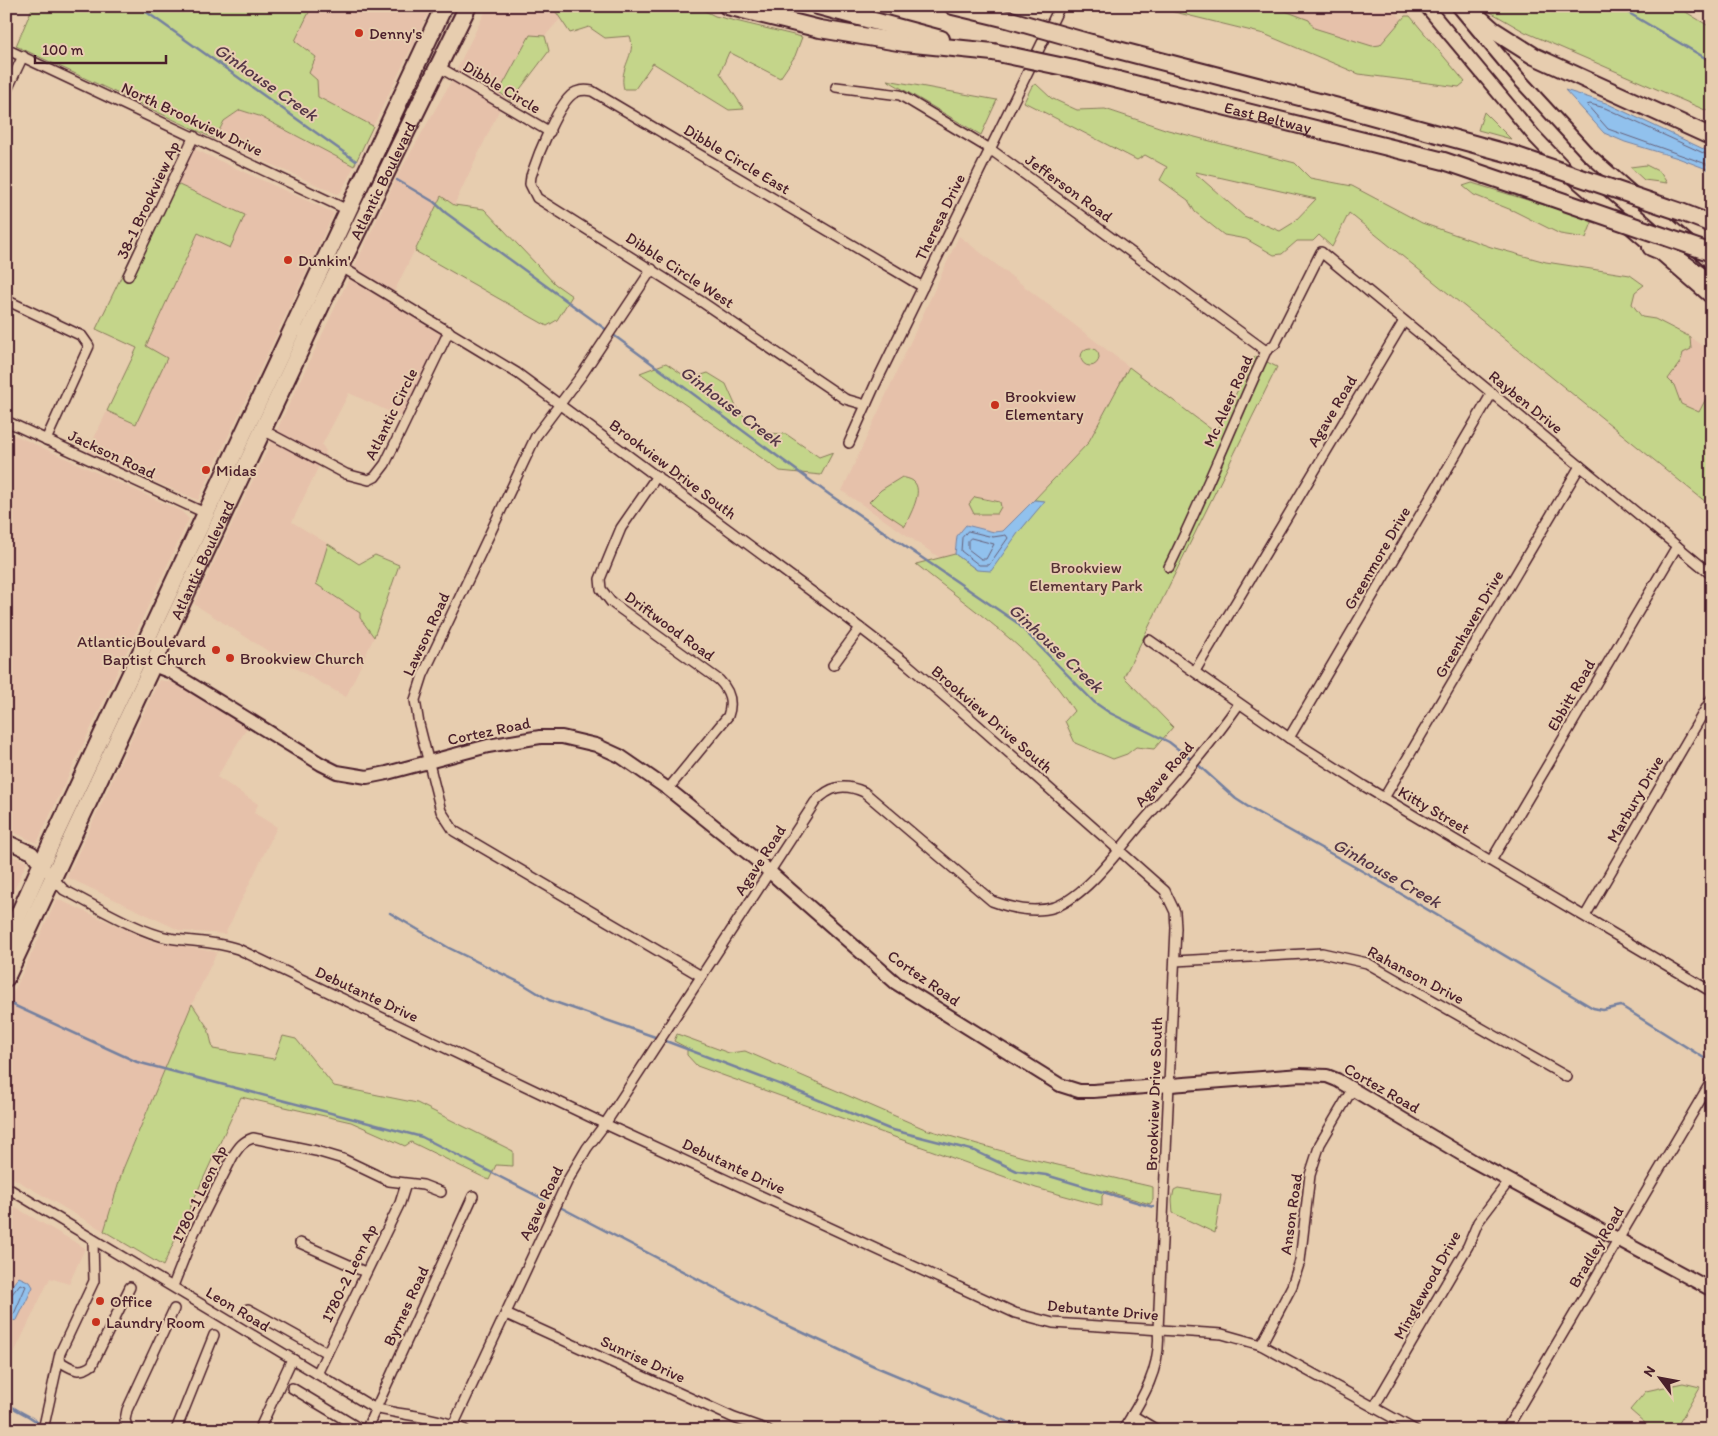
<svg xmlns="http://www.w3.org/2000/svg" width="1718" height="1436" font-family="Itim,sans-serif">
<rect width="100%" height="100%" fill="#e7cdaf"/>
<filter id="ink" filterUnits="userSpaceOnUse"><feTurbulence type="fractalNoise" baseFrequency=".02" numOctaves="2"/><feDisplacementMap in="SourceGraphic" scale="10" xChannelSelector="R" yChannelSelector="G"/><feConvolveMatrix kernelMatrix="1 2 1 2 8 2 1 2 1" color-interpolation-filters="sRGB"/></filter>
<g filter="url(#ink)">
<g fill="#e6c1aa">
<path d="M312,6H432L373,126L317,97V80L309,73L295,41Z"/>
<path d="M488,6H552L560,19L545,36L530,35L499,92L505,98L454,205L441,196L394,292L454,329L409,421L349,393L322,445L326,451L292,522L328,544L317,584L360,613V618L374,637L346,697L293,667L194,604L399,173L448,87Z"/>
<path d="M1162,6H1391L1446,75Z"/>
<path d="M239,110L259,116L354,166L341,192L337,194L215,139L224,121Z"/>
<path d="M185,145L334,213L198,500L87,453L107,411L136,424L146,347L198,233L245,215L168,180Z"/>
<path d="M959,236L1129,367L1088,443L1003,531L994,532L966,525L957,536L955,554L940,558L842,491Z"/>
<path d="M1690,337L1712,353V387L1699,412L1681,404L1674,385L1668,379L1681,361L1683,353L1691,349Z"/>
<path d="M6,431L181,511L189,519L37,843L6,829Z"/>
<path d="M159,680L177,683L248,726L217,777L258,804L254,813L277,827L225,934L181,931L67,877Z"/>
<path d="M6,853L27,862L6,907Z"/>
<path d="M57,899L152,941L217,952L192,1004L123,1169L104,1231L6,1174V1008Z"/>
<path d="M6,1202L85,1248L69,1284L50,1278L6,1370Z"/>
</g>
<g fill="#c4d58a" stroke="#877a5a" fill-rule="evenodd">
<path d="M33,6H312L295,41L316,57L309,73L317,80L318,97L373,126L354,166L259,116L240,110L224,121L215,139L16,46Z"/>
<path d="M552,6H695L715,16L802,37L795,56L780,78L729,52L720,73L744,109L729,110L653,63L635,89H624C618,68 637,55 630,36L605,38L589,27L570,33Z"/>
<path d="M1150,6H1272L1309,20L1314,28L1372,46L1380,45L1405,16H1410L1465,82L1459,87L1359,74L1264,34Z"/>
<path d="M1480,6H1676L1712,28V113L1525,32Z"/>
<path d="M530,35L545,36L549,51L511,101L499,92Z"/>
<path d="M887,80L997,100L981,135Z"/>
<path d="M1036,84L1051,98L1077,110L1105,109L1168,130L1295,163L1310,178L1352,186L1422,223L1491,247L1546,262L1630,275L1644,285L1635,292L1632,304L1642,317L1655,319L1690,337L1691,349L1683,353L1681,361L1668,379L1674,385L1681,404L1699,412L1712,387V507L1349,213L1332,247L1319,235L1313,241H1297L1282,254L1274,255L1246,239L1224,235L1195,212L1188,200L1160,180L1167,167L1145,155L1137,160L1024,102L1032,86ZM1195,173L1196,172L1316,199L1293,223L1280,231L1244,216Z"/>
<path d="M1484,112L1511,139L1478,130Z"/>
<path d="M1646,165L1660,172L1667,183L1644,180L1630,167Z"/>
<path d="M168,180L245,215L230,248L198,233L146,346L167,358L136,424L107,411L137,348L96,329Z"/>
<path d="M1472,183L1593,220L1586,238L1560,234L1514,211L1474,195L1463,186Z"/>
<path d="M441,196L454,205L484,209L555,284L572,296L557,320L547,326L415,251Z"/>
<circle cx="1090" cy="357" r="9"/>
<path d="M1255,356L1277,367L1124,677L1173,727L1154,749L1136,747L1127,754L1113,759L1075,743L1065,721L1074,711C1036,650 971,609 916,564L955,554L977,570L1018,533L1044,501L1034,500L1088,443L1129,367L1216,433Z"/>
<path d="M666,363L689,379L708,373L726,384L737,409L761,433L786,434L819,457L833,452L821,475L780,471L640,373Z"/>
<path d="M902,477C905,478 911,479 913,481C925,490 909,516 905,526L869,502L881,490Z"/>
<path d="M975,497L1000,502L1001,507L997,514H974L969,504Z"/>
<path d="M328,544L359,564L375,555L399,565L374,637L360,618V613L316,584Z"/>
<path d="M192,1004L208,1028L213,1049L274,1059L283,1036L296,1039L334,1086L417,1103L513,1151V1166L496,1165L489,1180L411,1142L405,1146L351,1122L241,1097L163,1266L104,1231L123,1169Z"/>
<path d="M677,1034L729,1053L745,1051L925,1129L1023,1157L1153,1187V1200L1150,1204L1106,1191L1102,1196V1206L1036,1188L697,1066L687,1055V1048L674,1041Z"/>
<path d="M1178,1188L1221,1195L1215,1233L1173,1213L1172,1200L1174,1190Z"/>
<path d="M1683,1383L1700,1387L1675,1430H1653L1630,1410L1646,1391Z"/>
</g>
<g fill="#91c1ed" stroke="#75809f">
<path d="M1565,90L1606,103L1712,153V171L1678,158L1625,142L1604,133Z"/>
<path d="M1034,500L1045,501L1018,533L991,571L977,570L955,554L957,536L966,525L994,532L1003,531Z"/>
<path d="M19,1277L30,1282L33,1287L17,1320L6,1322C6,1303 5,1291 19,1277Z"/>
</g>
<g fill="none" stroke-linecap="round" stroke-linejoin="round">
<g stroke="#666079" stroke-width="1">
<path d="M1712,157L1605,108L1590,104L1587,105L1608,129L1712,166"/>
<path d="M968,531L993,537L1006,535L1008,538L989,565H979L961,551L962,538Z"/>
<path d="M971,538L994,544L986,559H981L968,549V541Z"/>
<path d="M6,1295L12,1294L20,1284L26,1286L14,1314L6,1316"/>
</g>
<g stroke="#75809f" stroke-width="2.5">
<path d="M138,6L356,161"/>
<path d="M1617,6L1712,62"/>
<path d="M397,180L434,202L446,213L608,331"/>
<path d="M612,334L830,495L1016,622L1094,702L1110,713L1169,742L1192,760"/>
<path d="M1196,763L1236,799L1253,810L1371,876L1593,1008L1603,1010L1621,1006L1704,1058"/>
<path d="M390,913L449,948L523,984L549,1000L658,1038"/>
<path d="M11,1004L137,1062L422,1137L545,1200"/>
<path d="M663,1040L787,1087L889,1129L975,1151L1017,1171L1046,1175L1153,1207"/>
<path d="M560,1207L776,1320L874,1366L1027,1430"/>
<path d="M6,1402C16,1412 29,1414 38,1423"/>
</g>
<defs>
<g id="street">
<path d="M6,49L350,211"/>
<path d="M439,67L550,132"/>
<path d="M836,87L900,95L990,149L1266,351"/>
<path d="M6,92L23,56"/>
<path d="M340,266L517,373L842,614L907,664L972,720L1165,891L1175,912L1176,928L1158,1330C1162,1367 1142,1400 1123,1430"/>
<path d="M652,269L581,376L536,436L423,675L415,700L419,724L441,811L454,831L701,976"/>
<path d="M128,276L194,136"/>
<path d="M6,300L82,336L89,346L46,440"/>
<path d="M866,405L845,399L699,300L537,198L530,184L531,176C537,158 559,99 576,92C581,90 587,90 592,91L923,287"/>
<path d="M6,421L205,513"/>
<path d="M263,430L346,474L369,480L375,477L385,464L449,331"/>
<path d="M849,443L875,385L1060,6"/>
<path d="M657,476L621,528L600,579L601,589L611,602L719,680C730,691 733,702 728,716L668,789"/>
<path d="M1169,567C1204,496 1233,423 1266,351L1275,344L1321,252L1712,575"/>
<path d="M1149,640L1289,738L1364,786L1712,992"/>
<path d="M833,665L860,628"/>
<path d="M1195,671L1404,321"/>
<path d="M1289,738L1492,393"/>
<path d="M1384,798L1580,466"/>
<path d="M1491,861L1677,546"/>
<path d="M54,879L64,890C92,904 140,933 169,938C193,942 215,941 238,949L605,1124L1015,1313L1053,1323L1222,1334L1261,1345L1415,1430"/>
<path d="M1585,916L1712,698"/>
<path d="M1175,961L1322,953L1367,963L1567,1077"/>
<path d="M6,1187L374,1408C405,1416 436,1416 465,1430"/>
<path d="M300,1243L365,1272"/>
<path d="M173,1286L194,1233L233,1156C239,1147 243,1141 253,1138L316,1151L343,1159L389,1181L423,1185L441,1192"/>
<path d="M248,1309L327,1353"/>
<path d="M506,1314L734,1418L768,1430"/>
<path d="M1261,1345L1292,1286L1300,1261L1310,1175L1320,1144L1353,1088"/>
<path d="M59,1361C71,1368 79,1375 92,1365L130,1287"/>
<path d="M317,1374L400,1203L406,1184"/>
<path d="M292,1388L362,1430"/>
<path d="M1374,1407L1468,1246L1478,1222L1509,1181"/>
<path d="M1132,1415L1157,1430"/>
<path d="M43,1430L60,1353L94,1281L93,1241"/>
<path d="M128,1430L125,1420L127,1410L174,1309"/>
<path d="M176,1430L214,1335"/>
<path d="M259,1430L292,1359"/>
<path d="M366,1430L473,1196"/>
<path d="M451,1430L568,1180L587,1148L605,1124L815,802C830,786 844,783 864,792L992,901C1011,908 1034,914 1055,907C1087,895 1118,851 1140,825C1174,786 1209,747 1239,704"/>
<path d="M1506,1430L1712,1080"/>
</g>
<g id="secondary">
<path d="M1426,6L1535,137L1579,183L1712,298"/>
<path d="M1458,6L1519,79L1588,154L1712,263"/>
<path d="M153,665L171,672L321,764L337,772L367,777L387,773L488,746L540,737H562L596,745L620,756L668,789L754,858L896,983L1060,1085L1079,1091H1093L1301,1075L1327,1076L1337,1080L1473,1161L1712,1290"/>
<path d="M6,841L32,853L45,870"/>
</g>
<g id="highway">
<path d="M727,6L820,29L904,43L993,52"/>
<path d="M818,6L941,39"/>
<path d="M953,6L1007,19"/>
<path d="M1466,6L1493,30L1534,56L1712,137"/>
<path d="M1091,43L1346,109L1514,155"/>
<path id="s1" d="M1074,69L1444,161L1550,197"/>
<path d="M1681,212L1712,224"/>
<path d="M1651,247L1675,257L1712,284"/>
<path d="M6,943L41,865L444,6"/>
<path id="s2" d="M6,978L323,301L468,6"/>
</g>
</defs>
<use href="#street" stroke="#4a1f2b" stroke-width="12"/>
<use href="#secondary" stroke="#4a1f2b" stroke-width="16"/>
<use href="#highway" stroke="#4a1f2b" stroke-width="20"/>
<use href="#street" stroke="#e7cdaf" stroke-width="9"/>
<use href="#secondary" stroke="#e7cdaf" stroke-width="12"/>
<use href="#highway" stroke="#e7cdaf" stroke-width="16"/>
<defs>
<g id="highway-bridge">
<path d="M1007,19L1091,43"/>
<path d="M993,52L1074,69"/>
<path d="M1514,155L1681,212"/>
<path d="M1550,197L1712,253"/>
</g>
</defs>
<use href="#highway-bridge" stroke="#4a1f2b" stroke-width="20" stroke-linecap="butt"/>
<use href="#highway-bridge" stroke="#e7cdaf" stroke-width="16"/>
</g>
</g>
<g fill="#c8321e" stroke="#e7cdaf" stroke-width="2">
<circle cx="359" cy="33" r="5"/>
<circle cx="288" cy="260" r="5"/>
<circle cx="995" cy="405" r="5"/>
<circle cx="206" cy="470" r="5"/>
<circle cx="216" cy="650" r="5"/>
<circle cx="230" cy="658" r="5"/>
<circle cx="100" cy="1301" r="5"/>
<circle cx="96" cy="1322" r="5"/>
</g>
<g text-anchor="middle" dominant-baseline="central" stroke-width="4" stroke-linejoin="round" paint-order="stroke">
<g font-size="16" fill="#4a1f2b" stroke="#e7cdaf" text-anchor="start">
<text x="369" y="33">Denny's</text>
<text x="298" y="260">Dunkin'</text>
<text x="1005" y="396">Brookview<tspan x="1005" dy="18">Elementary</tspan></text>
<text x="216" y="470">Midas</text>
<text x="206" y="641" text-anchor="end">Atlantic Boulevard<tspan x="206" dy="18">Baptist Church</tspan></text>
<text x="240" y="658">Brookview Church</text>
<text x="110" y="1301">Office</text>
<text x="106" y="1322">Laundry Room</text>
</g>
<g font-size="16" fill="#4a1f2b" stroke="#e7cdaf">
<text transform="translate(502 87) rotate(31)">Dibble Circle</text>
<text stroke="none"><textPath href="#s1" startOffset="200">East Beltway</textPath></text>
<text transform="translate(192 119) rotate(25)">North Brookview Drive</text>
<text transform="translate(737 159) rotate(31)">Dibble Circle East</text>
<text stroke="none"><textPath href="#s2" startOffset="882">Atlantic Boulevard</textPath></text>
<text transform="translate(1069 188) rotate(36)">Jefferson Road</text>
<text transform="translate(148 200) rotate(-65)">38-1 Brookview Ap</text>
<text transform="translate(940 217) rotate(-64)">Theresa Drive</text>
<text transform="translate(680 270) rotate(33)">Dibble Circle West</text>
<text transform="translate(1228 401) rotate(-66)">Mc Aleer Road</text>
<text transform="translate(1526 402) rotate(39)">Rayben Drive</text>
<text transform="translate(1332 411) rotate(-59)">Agave Road</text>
<text transform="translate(391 414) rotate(-64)">Atlantic Circle</text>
<text transform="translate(112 454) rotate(25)">Jackson Road</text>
<text transform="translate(673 469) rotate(37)">Brookview Drive South</text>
<text transform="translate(1377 558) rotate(-60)">Greenmore Drive</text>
<text stroke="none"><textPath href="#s2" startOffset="462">Atlantic Boulevard</textPath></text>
<text transform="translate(1469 624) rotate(-60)">Greenhaven Drive</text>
<text transform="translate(670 626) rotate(36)">Driftwood Road</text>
<text transform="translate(426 634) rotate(-65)">Lawson Road</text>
<text transform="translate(1571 695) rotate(-60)">Ebbitt Road</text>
<text transform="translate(992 719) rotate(41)">Brookview Drive South</text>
<text transform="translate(489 731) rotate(-12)">Cortez Road</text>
<text transform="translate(1164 774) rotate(-49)">Agave Road</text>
<text transform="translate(1635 799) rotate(-60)">Marbury Drive</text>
<text transform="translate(1434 810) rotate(30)">Kitty Street</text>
<text transform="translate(760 860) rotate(-57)">Agave Road</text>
<text transform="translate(1416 975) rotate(28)">Rahanson Drive</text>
<text transform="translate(924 978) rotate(35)">Cortez Road</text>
<text transform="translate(367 994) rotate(25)">Debutante Drive</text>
<text transform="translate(1382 1088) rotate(30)">Cortez Road</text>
<text transform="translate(1154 1094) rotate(-88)">Brookview Drive South</text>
<text transform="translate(734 1166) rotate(25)">Debutante Drive</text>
<text transform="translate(199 1194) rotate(-64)">1780-1 Leon Ap</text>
<text transform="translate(541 1203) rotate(-64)">Agave Road</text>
<text transform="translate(1291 1214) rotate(-82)">Anson Road</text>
<text transform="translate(1596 1247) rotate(-59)">Bradley Road</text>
<text transform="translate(349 1273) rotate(-64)">1780-2 Leon Ap</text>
<text transform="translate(1427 1285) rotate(-61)">Minglewood Drive</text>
<text transform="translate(406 1306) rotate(-65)">Byrnes Road</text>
<text transform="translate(238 1309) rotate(31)">Leon Road</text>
<text transform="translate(1103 1310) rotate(5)">Debutante Drive</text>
<text transform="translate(643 1359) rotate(25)">Sunrise Drive</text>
</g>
<g font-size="16" fill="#563134" stroke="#e7cdaf">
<text x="1086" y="567">Brookview<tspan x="1086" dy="18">Elementary Park</tspan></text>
</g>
<g font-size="18" font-style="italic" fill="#553748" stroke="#e7cdaf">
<text transform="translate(266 82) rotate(35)">Ginhouse Creek</text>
<text transform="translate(731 406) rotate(37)">Ginhouse Creek</text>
<text transform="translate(1056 648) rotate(43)">Ginhouse Creek</text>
<text transform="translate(1387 873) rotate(30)">Ginhouse Creek</text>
</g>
</g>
<rect width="1718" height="1436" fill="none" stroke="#e7cdaf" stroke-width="25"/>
<rect x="12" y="12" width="1693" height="1411" fill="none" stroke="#4a1f2b" stroke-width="2" filter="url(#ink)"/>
<g transform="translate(1660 1378) rotate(302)" stroke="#e7cdaf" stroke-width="4" paint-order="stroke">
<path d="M0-4L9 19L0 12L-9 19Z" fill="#4a1f2b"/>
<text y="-8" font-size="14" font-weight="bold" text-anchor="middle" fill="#4a1f2b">N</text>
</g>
<path d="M35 55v8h131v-8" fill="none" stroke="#4a1f2b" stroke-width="2.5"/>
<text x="42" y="55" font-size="15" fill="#4a1f2b" stroke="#e7cdaf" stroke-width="4" paint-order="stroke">100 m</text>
</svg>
